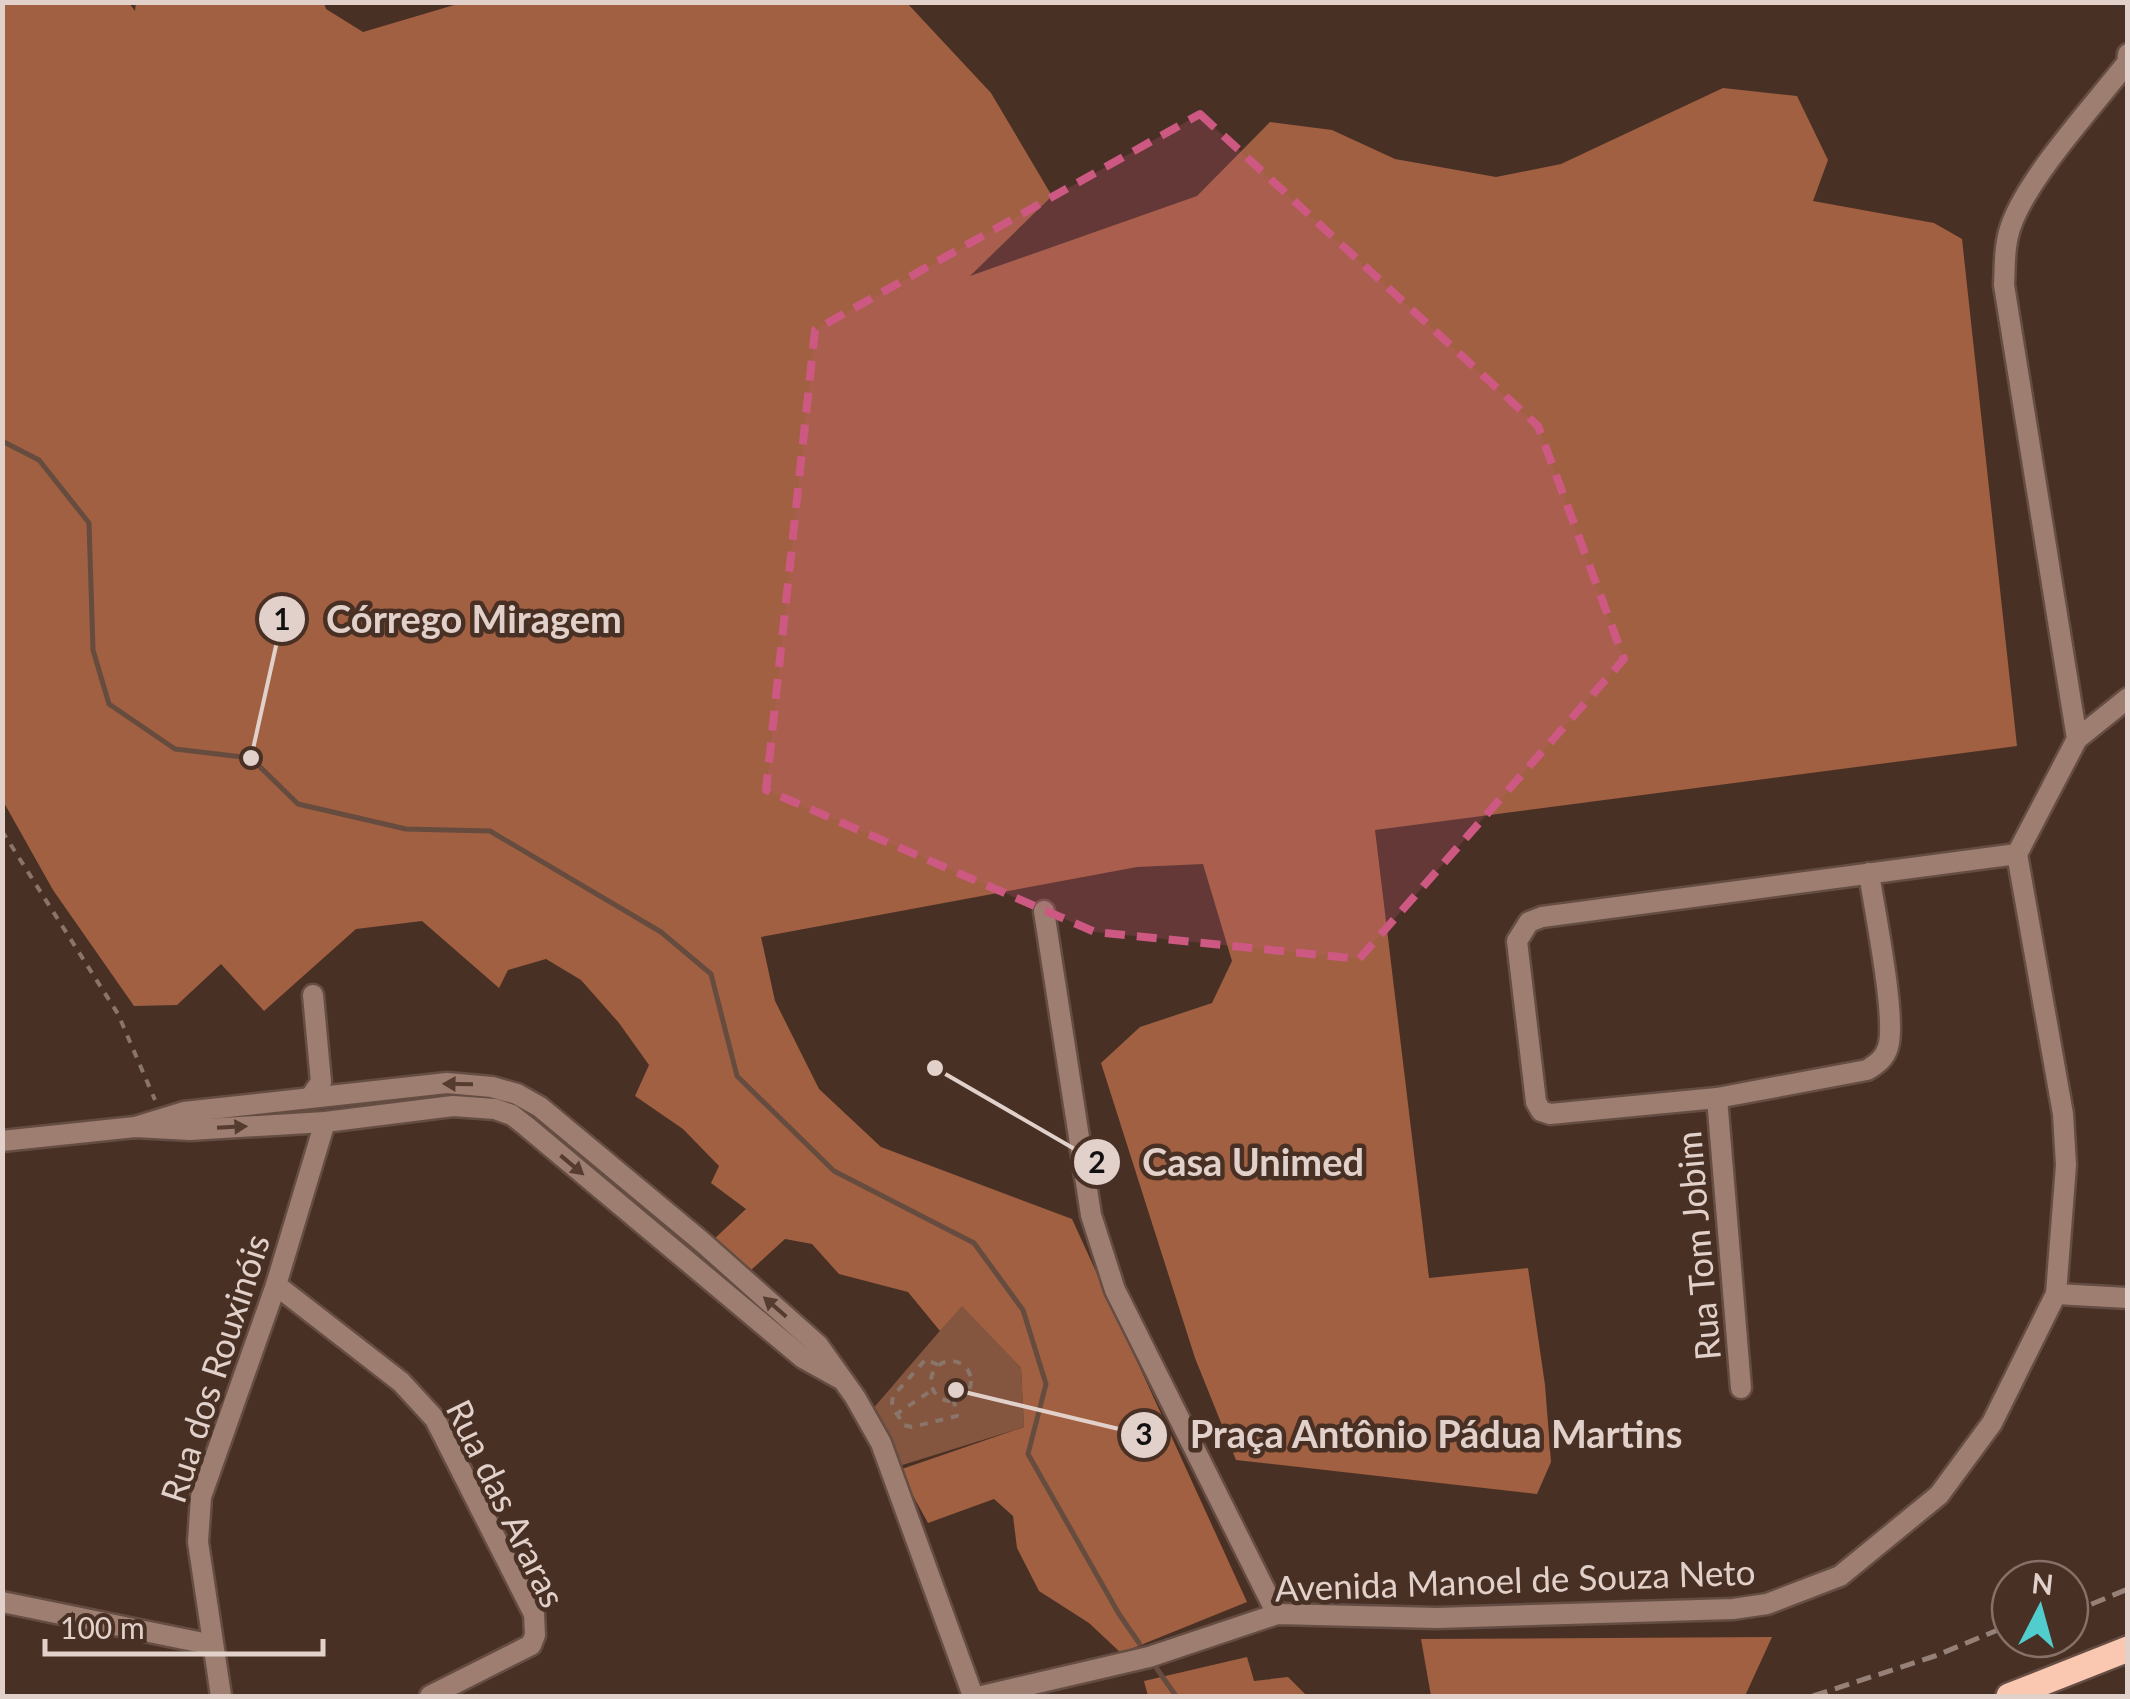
<svg xmlns="http://www.w3.org/2000/svg" width="2130" height="1699" font-family="Lato,sans-serif">
<rect width="100%" height="100%" fill="#493025"/>
<path fill="#84553f" d="M962,1305L1021,1368L1024,1427L896,1467L871,1411Z"/>
<g fill="#a16041">
<path d="M136,2L324,3L326,9L363,32L461,3H907L991,93L1052,196L970,276L1197,196L1270,122L1332,130L1395,159L1496,177L1561,164L1723,88L1797,96L1828,160L1813,201L1934,223L1962,239L2017,746L1375,830L1429,1278L1528,1268L1545,1385L1551,1462L1537,1494L1236,1460L1195,1358L1101,1063L1140,1027L1212,1003L1232,961L1203,864L1137,867L761,937L775,1001L819,1089L881,1147L1072,1219L1247,1602L1121,1653L1089,1623L1039,1591L1017,1548L1013,1516L994,1499L928,1523L899,1470L1024,1427L1021,1368L962,1306L940,1331L908,1292L839,1274L812,1244L785,1239L751,1270L712,1241L746,1209L711,1183L719,1166L683,1129L635,1096L649,1065L619,1023L581,980L546,959L508,970L499,988L422,921L356,929L264,1011L221,964L177,1005L134,1006L53,890L3,801L2,3H129L135,11Z"/>
<path d="M1772,1637L1745,1696H1431L1421,1639Z"/>
<path d="M1247,1657L1254,1681L1288,1677L1307,1696H1148L1144,1681Z"/>
</g>
<g fill="none" stroke-linecap="round" stroke-linejoin="round">
<g stroke="#664b3f" stroke-width="5">
<path d="M2,441L39,460L89,523L93,650L109,704L175,749L251,758L298,804L406,829L490,831L661,932L711,974L737,1076L834,1171L974,1243L1023,1310L1046,1384L1028,1454L1119,1614L1139,1643"/>
<path d="M1157,1669L1176,1696"/>
</g>
<defs>
<g id="minor">
<path d="M2077,739L2128,698"/>
<path d="M1869,873C1874,908 1897,1019 1888,1047C1885,1058 1877,1064 1867,1070L1717,1098L1550,1114L1541,1111L1536,1102L1517,941L1529,922L1542,917L2017,854"/>
<path d="M1044,911L1091,1215L1115,1290L1277,1614"/>
<path d="M310,1098L321,1082L313,995"/>
<path d="M1717,1098L1741,1388"/>
<path d="M135,1127L184,1112L447,1083L492,1087L517,1094L540,1107L701,1241L818,1345L855,1397L881,1443L973,1696"/>
<path d="M2,1141L135,1127L190,1130L325,1122L453,1106L495,1109L512,1115L526,1126L803,1358L839,1378"/>
<path d="M276,1285L401,1382L435,1419L534,1614L535,1635L531,1645L430,1696"/>
<path d="M2056,1294L2128,1298"/>
<path d="M2,1602L213,1645"/>
<path d="M221,1696L198,1542L201,1497L276,1285L325,1122"/>
<path d="M982,1696L1149,1657L1277,1614L1437,1618L1733,1609L1767,1604L1840,1576L1939,1495L1992,1423L2056,1294L2066,1165L2063,1114L2017,854L2077,739L2004,285C2005,264 2004,243 2012,223C2030,175 2094,105 2127,63L2128,54"/>
</g>
<path id="major" d="M2009,1696L2128,1649"/>
</defs>
<use href="#minor" stroke="#654d43" stroke-width="25"/>
<use href="#major" stroke="#654d43" stroke-width="30"/>
<g stroke="#8a756b" stroke-width="4" stroke-dasharray="8 8" stroke-linecap="butt">
<path d="M2,831L118,1014L155,1100"/>
<circle cx="951" cy="1381" r="20"/>
<path d="M938,1365L926,1359L893,1396L892,1403L903,1425L912,1427L957,1416L954,1401"/>
<path d="M895,1415L932,1390"/>
</g>
<use href="#minor" stroke="#9d7e70" stroke-width="20"/>
<use href="#major" stroke="#fac8b1" stroke-width="25"/>
<g stroke="#968178" stroke-width="5" stroke-dasharray="15 8" stroke-linecap="butt">
<path d="M2070,1613L2128,1589"/>
<path d="M1813,1696L1935,1656L2010,1625"/>
</g>
</g>
<defs><path id="oneway-solid" d="M-6-.8H1V-3.2L6.5 0L1 3.2V.8H-6Z" transform="scale(2.5)"/></defs>
<g fill="#563c30">
<use href="#oneway-solid" transform="translate(458 1084) rotate(-179)"/>
<use href="#oneway-solid" transform="translate(232 1127) rotate(-3)"/>
<use href="#oneway-solid" transform="translate(572 1165) rotate(40)"/>
<use href="#oneway-solid" transform="translate(775 1307) rotate(-139)"/>
</g>
<path fill="#cd5982" fill-opacity="0.2" stroke="#cd5982" stroke-width="8" stroke-dasharray="20 12" stroke-linejoin="round" d="M1200,114L1538,426L1624,659L1359,959L1095,932L766,790L815,330Z"/>
<g text-anchor="middle" dominant-baseline="central" stroke-width="9" stroke-linejoin="round" paint-order="stroke">
<g font-size="35" fill="#e2d1ca" stroke="#493025">
<text transform="translate(1697 1246) rotate(-95)">Rua Tom Jobim</text>
<text transform="translate(214 1368) rotate(-72)">Rua dos Rouxinóis</text>
<text transform="translate(507 1503) rotate(64)">Rua das Araras</text>
<text transform="translate(1515 1579) rotate(-2)">Avenida Manoel de Souza Neto</text>
</g>
</g>
<path fill="none" stroke="#e2d1ca" stroke-width="4" d="M251 758L282 619M935 1068L1097 1162M956 1390L1144 1435"/>
<g fill="#e2d1ca" stroke="#493025" stroke-width="4">
<circle cx="251" cy="758" r="10"/>
<circle cx="935" cy="1068" r="10"/>
<circle cx="956" cy="1390" r="10"/>
<circle cx="282" cy="619" r="25"/>
<circle cx="1097" cy="1162" r="25"/>
<circle cx="1144" cy="1435" r="25"/>
</g>
<g font-size="30" text-anchor="middle" font-weight="bold" fill="#111">
<text x="282" y="630">1</text>
<text x="1097" y="1173">2</text>
<text x="1144" y="1445">3</text>
</g>
<g font-size="38" text-anchor="middle" font-weight="bold" fill="#e2d1ca" stroke="#493025" stroke-width="9" stroke-linejoin="round" paint-order="stroke">
<text x="474" y="633">Córrego Miragem</text>
<text x="1253" y="1176">Casa Unimed</text>
<text x="1436" y="1448">Praça Antônio Pádua Martins</text>
</g>
<rect width="2130" height="1699" fill="none" stroke="#e2d1ca" stroke-width="10"/>
<g transform="translate(2040 1609) rotate(6)"><circle r="48" fill="#493025" stroke="#867067" stroke-width="2.5"/>
<path d="M0-8L18 38L0 25L-18 38Z" fill="#52cdce"/>
<text y="-15" font-size="28" font-weight="bold" text-anchor="middle" fill="#e2d1ca">N</text>
</g>
<path d="M45 1639v15h278v-15" fill="none" stroke="#e2d1ca" stroke-width="5"/>
<text x="60" y="1639" font-size="30" fill="#e2d1ca" stroke="#493025" stroke-width="8" paint-order="stroke">100 m</text>
</svg>
